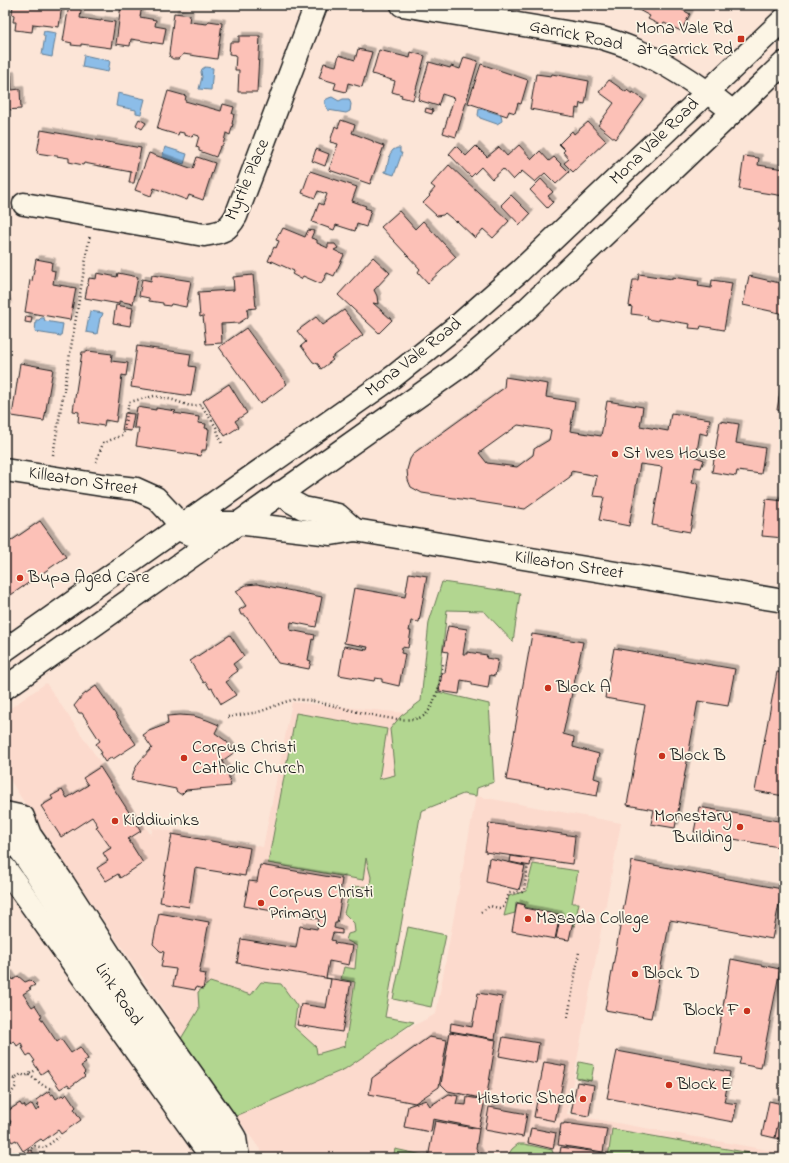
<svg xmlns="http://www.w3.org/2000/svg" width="789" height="1163" font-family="'Indie Flower',sans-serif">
<defs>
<filter id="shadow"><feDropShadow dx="3.5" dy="-3.5" stdDeviation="0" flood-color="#0004"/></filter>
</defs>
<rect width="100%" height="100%" fill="#fce5d7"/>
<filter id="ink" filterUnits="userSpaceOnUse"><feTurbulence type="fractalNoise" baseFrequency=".025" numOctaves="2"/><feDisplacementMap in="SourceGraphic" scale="8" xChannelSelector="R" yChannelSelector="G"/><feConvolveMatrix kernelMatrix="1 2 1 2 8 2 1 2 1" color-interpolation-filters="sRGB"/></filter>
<g filter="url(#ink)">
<path fill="#fcdacd" d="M46,683L100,762L151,835L153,828L263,847L292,702L416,714L354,1057L436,1014L476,796L621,823L567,1114L784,1153V1158H266L236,1116L29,810L5,772V712Z"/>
<g fill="#b2d690" stroke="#677956">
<path d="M442,582L520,593L513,642L484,611L447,610L438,692L489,704L494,782L477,788L476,796L463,794L421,811L385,1017L414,1022L345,1069L236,1116L179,1042L199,1009L198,992L210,982L251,995L261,982L281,984L297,1006L294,1027L316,1047L317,1054L345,1046L355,982L341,979L344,967L355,969L357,946L346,940L348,934L355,932L354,923L344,913L351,887L370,886L371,877L366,858L363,880L268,863L296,713L387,729L379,779L395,775L390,729L401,716L421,701L429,622Z"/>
<path d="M533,864L578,871L572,903H579L574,926L559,921V914L524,907L526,905L516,902L515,913L504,916L509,896L526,891Z"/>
<path d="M408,927L446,935L431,1007L393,999Z"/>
<path d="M579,1062L594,1065L591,1081L576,1078Z"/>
<path d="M612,1129L779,1158H608Z"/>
<path d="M518,1144H524L552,1150L555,1158H506L512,1149Z"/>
<path d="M395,1149L427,1156L426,1158H393Z"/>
</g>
<g fill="#8cbde8" stroke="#5f7d96">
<path d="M44,31L56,33L52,57L42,55L45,36L43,35Z"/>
<path d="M84,55L110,61L108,72L82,67Z"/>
<path d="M205,67L213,68L211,90L199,89L202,77L201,72L202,69Z"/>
<path d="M118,93L145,99L141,114L136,113V110L116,106Z"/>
<path d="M332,97L339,101L343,99H349L351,104L350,111L346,113L328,110L325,104V100L329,98Z"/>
<path d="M479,109H482L501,115L502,121L497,124L480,118L478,115Z"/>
<path d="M165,147L187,154L184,164L162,157Z"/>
<path d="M397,148H400V153H402L394,175L384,172V171H386L389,158L390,154L393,150Z"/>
<path d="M90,311L103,313L102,316L100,318L97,334L86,332Z"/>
<path d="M41,318H44L45,321L63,324L61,336L35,332L36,320H39Z"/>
</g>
<g fill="#fcc1b7" stroke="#1c1c1c" fill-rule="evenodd" filter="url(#shadow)">
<path d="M13,5H62L59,27L33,24L32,32L15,30L16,22H13L14,15L12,14Z"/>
<path d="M69,5H82L80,18L101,21V20L115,22L111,48L81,44V46L71,45L72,43L63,41Z"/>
<path d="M121,5L142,6L140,17L156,20L155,26L166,28L163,44L131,39L130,46L116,44Z"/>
<path d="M634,5H673L690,14L681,31L664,23L662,26L648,19L650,16L633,7Z"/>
<path d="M174,13L190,15L189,22L207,24L209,21L222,23L217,59L183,54L181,57L178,59H173L170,57L169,54Z"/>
<path d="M239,36H260L257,92H238L239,70H235L236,55L229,54L230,42H239Z"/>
<path d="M358,49L372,52L362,87L348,83L346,92L334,89L336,83L319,78L324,63L336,66L339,55L355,60Z"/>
<path d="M379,50L410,58L411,52L425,56L413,100L401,97L402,95L392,92L395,81L372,74Z"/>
<path d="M464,57L478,61L456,137L443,133L454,98L442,94L438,106L418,100L429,62L450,68L451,66L460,69Z"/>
<path d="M481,64L528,80L521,104L518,103L515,113L509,111L507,116L468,103Z"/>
<path d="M536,74L551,76L552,74L589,81L585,104L580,103L579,109L576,108L575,117L530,109Z"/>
<path d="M11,75L12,90L20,89L21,109L5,110V76Z"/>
<path d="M609,80L626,92L627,90L632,94L633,92L644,100L615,139L598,125L614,103L599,92Z"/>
<path d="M168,91L186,96L185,101L221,111L223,104L234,107L232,114H234L232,124H233L230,135L226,133L223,145L220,147L216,157L199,151V148L196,147L199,136L193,134L192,137L184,135V133L179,132L178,135L157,129Z"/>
<path d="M426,108L433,110L432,114L425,112Z"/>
<path d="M139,119L146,123L142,129L136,125Z"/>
<path d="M341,120L355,125L352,133L373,141V142L384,146L370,184L329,170L338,144L330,142L335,126L338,128Z"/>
<path d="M588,122L606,141L573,172L564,163L569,159L563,152L565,150L559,144L572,131L574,134Z"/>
<path d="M41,130L141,148L134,183H129L131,172L84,163L83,165L69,162V158L37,153Z"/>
<path d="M519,145L532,159L540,151L549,161L554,157L569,172L556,184L545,173L535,182L522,171L513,180L503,169L492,179L481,167L471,177L449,154L456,146L466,156L476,146L487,157L499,147L507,156Z"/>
<path d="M316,149L329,154L325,166L312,161Z"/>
<path d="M149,153L193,169L197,157L215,163L203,200L189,195L187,200L154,188L151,196L135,190Z"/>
<path d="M744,156L759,158L758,165L784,169V196L739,189Z"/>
<path d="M449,165L509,221L493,238L483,229L475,238L457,221L456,222L445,213L443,215L437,216L423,203L430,196L429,195L435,188L431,185Z"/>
<path d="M310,171L357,187L352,201L366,206L365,208L371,210L366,227L357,224L355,231L336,225L334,230L312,222L319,203L323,205L327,194L318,191L315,198L302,193Z"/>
<path d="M541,179L553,192L548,196L553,202L547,208L530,190Z"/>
<path d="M511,195L530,214L520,225L501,205Z"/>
<path d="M399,211L415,229L423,221L456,257L428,283L418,272L420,269L381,227Z"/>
<path d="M784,221V236L777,231Z"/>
<path d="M283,228L305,237L308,230L314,231L311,238L317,240V243L328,248V244H335L338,248L334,250L344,255L334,276L327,273L321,284L303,276L301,279L292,274L294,271L272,261L271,262L268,261L274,247L276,248L279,241L276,240L279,233L280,234Z"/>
<path d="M373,257L390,273L374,290L377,296L378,304L373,303L392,320L379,333L338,295Z"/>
<path d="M36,259L52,262L51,270L55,271L53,284L76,288L70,320L25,312L30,280L32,281Z"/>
<path d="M97,273L117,277L118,273L138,277L133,304L119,301V304L85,298L89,278L96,279Z"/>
<path d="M639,274L672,279V277L699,281L698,286L711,288L712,280L732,283L724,330L701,326L700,329L689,328L690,324L658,319V321L647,319L648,316L631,314L632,307L629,306L633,280H638Z"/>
<path d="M152,275L191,281L186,307L171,304L170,306L163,305V303L149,301V298L139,296L142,279L151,281Z"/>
<path d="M253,275L256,308L247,309L248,317L239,323L221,324L222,343L206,344L203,316L200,317L198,292L234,290L233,277Z"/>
<path d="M749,276L784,284V314L743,305Z"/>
<path d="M5,295L8,307L5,308Z"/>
<path d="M116,305L133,308L130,326L113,323Z"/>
<path d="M344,310L363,335L331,358L333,360L321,369L318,364L313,362L301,346L306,342L297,331L316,317L323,325Z"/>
<path d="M26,316L32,317L31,323L25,322Z"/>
<path d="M246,328L287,384L260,404L219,347Z"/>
<path d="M137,346L191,354L189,366L196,367L191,396L131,387Z"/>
<path d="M88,351L112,354L111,361L128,363L126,376L122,375L116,422L105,420L104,426L78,422L79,412L73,411L82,352H87Z"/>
<path d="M20,363L53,369L44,421L12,416Z"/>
<path d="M784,369V411L777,410Z"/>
<path d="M505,377L548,384L546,397L575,402L570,431L601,436L607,401L643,407L640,426L668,431L671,413L710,419L707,435L700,433L696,457L704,460L701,468L695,467L692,483L698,484L690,532L652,525L662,467L640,464L629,526L599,520L604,497L593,496L597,476L571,471L570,477L525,509L422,493L411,487L408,480L407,470L410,459L414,453L504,388ZM518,425L551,430L549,440L534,449L533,455L517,467L487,463L479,453Z"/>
<path d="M229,384L247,413L235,421L239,427L225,436L203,401Z"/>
<path d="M137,407L156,410V408L176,411L174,413L199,417L198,423L206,424L205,428L209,429L206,450H202L201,456L136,446L139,428H134Z"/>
<path d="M125,413L134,414L131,431L122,430Z"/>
<path d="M720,421L739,424L736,443L765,448L761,474L737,471L736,476L712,472Z"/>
<path d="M766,499L784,501V538L762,536Z"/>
<path d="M40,521L66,557L5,599V545Z"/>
<path d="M409,573L427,576L419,622L411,621L409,631H411L408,648L402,647L401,653L405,654L399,686L382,682V679L375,678L374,681L339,675L344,646L367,650L368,647L344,643L354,588L405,597Z"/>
<path d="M257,584L322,597L316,627L291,622L290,630L315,635L314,640L312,639L308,660L311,661L309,669L278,663L245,615H241L239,610L246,606L236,591L246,585Z"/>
<path d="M448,626L467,629L463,654H467V652L487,655L486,658L498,660L495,676L490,675L488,688L472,685V682L461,680L459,694L439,691L442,673H445L448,652L443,651Z"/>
<path d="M532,634L583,642L563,734L574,737L573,747L599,754L594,778L600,780L597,796L506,780Z"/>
<path d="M230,635L244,656L233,664L238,671L228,678L229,680L226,682L236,695L221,704L212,688L210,689L206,682L204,683L190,661Z"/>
<path d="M614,648L735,669L728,706L698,701L675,828L651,824L654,810L627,805L645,705L605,698Z"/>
<path d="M777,672L784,673V796L755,791Z"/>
<path d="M96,686L136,744L113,759L112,757L105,762L100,754L102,753L96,744L100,741L82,713H79L74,706L82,696Z"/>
<path d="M180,715L194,716L207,720L219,725L215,733L226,741L235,752L222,761L228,773L231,786L186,790L182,794H180L176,791V789L131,780L134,771L139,762L152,748L143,735L149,731L168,724L167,716Z"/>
<path d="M100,767L141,831L128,839L143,863L120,878L118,874L106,881L97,868L108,861L103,853L111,848L96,827L98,826L92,817L61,837L41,806L53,799L51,796L62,790L67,798L88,785L83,778Z"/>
<path d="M699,807L784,822V848L694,832Z"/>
<path d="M489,823L575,836L572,864L485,852Z"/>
<path d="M172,834L250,848L245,876L195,868L189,907L160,902Z"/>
<path d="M511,856L531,859L530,866L510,862Z"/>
<path d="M489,858L525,866L519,890L486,882Z"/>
<path d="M632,861L782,889L772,939L670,920L651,1018L605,1010Z"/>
<path d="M260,865L342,879L339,898L341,899L337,923H335L334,928L342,930V934L333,933L331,940L335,941L334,943L353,946L349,965L329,961L326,978L351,982L342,1032L297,1025L301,1004L326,1008L331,979L237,963L241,939L296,948L300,926L317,929L319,919L244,906L249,881L257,882Z"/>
<path d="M517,903L525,905L524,908L560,915L555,939L512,931Z"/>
<path d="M159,913L209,922L199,973L206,974L203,989L196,987L195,990L173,986L176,969L161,967L164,952L160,951L153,944Z"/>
<path d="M560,919L573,921L569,940L556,938Z"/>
<path d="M731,959L780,969L761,1068L739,1064L741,1058L715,1054Z"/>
<path d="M9,974L13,980L18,976L25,982L30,980L35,985L29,988L31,989L23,994L32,1007L35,1005L42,1016L40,1017L57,1042L61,1039L71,1053L80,1047L88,1059L84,1061L86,1063L81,1066L85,1072L83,1074L85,1076L70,1087L68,1084L60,1089L47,1070L41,1074L33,1062L35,1061L30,1054L27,1056L22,1048H24L21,1043L17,1046L14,1041L11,1043L5,1034V976Z"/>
<path d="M478,993L502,997L495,1039L450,1031L451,1023L472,1027Z"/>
<path d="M450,1032L496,1040L487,1094L480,1098L448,1091L441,1084Z"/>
<path d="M429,1037L447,1040L439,1087L415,1103L369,1094L372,1078Z"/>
<path d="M503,1037L539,1043L536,1063L499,1056Z"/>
<path d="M617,1051L730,1072L724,1102L737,1104L733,1122L607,1098Z"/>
<path d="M544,1062L566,1066L555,1121L534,1117Z"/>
<path d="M577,1082L594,1085L589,1116L571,1113Z"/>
<path d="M49,1091L51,1095L53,1094L56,1099L62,1095L64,1097L67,1094L76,1107L74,1109L81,1120L61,1134L58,1130L43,1141L41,1139L23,1151L16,1140L12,1142L5,1131L7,1129L5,1125L11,1122L7,1116H8L6,1112L20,1103L22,1106L24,1105L26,1108L32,1104L36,1111L40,1108L37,1105L39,1104L36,1100Z"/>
<path d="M449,1094L458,1096L456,1104L466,1105L467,1097L485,1100L479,1128L433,1119L431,1132L404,1127L408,1106L426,1100L430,1106Z"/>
<path d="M769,1101L782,1104L775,1138L762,1135Z"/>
<path d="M782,1104H784V1139L775,1138Z"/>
<path d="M489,1107L527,1114L523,1137L485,1130Z"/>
<path d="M435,1121L479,1129L476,1148L480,1155L477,1158H428Z"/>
<path d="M564,1123L607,1129L603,1152L558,1145L561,1124H564Z"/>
<path d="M531,1128L556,1133L553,1149L528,1143Z"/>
<path d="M561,1147L605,1153L604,1158H559Z"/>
<path d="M31,1150L37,1158L41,1155L44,1158H13L17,1155L19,1158Z"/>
</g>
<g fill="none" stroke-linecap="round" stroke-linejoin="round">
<defs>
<g id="minor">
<path d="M402,5L602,38C612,41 622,44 631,48C668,63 702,87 733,112"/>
<path d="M24,204L204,235C221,232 227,232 236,216L316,5"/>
<path d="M5,470L102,485L136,489L156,498L171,514L185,532L190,534L198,532L213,523H237L331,534L355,530L784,601"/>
<path d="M281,492L292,502L303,508L338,515L355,530"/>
<path d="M5,813L23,817L30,835L64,884L132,989L223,1118L235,1138L238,1158"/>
</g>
<g id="major">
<path d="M5,830L26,858L157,1053L233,1158"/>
<path d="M5,868L212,1158"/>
</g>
<g id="highway">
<path d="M5,650L393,377L462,322L520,271L784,19"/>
<path d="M5,688L458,368L528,308L784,63"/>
</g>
</defs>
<use href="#minor" stroke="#1c1c1c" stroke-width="25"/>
<use href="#major" stroke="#1c1c1c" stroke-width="25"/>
<use href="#highway" stroke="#1c1c1c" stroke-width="25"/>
<g stroke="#1c1c1c" stroke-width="2.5" stroke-dasharray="1 3" stroke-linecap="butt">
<path d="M53,455L90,234"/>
<path d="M96,462L103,443L123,435L129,402L154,396L173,400L190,406L201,405L216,427L222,444"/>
<path d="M228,717C238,715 248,714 258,712C270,709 281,702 293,700C297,699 301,700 305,700C328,701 411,733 427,713C438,699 440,680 443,664H446"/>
<path d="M481,912L490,906L499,908L503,907L506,902L509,893L522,892L524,890L528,865"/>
<path d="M568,1017L579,952"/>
<path d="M29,1075L44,1086L52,1089"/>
<path d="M5,1077L15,1079L21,1074L25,1076L38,1069"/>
<path d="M6,1101L16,1086L15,1079"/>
<path d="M5,1152L22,1154L35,1146L44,1148L59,1137"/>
</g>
<use href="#minor" stroke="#fcf5e5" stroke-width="22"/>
<use href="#major" stroke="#fcf5e5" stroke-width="22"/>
<use href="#highway" stroke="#fcf5e5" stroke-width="22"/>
</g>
</g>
<g fill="#c8321e" stroke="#fcf5e5" stroke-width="1.5">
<rect x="737" y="35" width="8" height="8" rx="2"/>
<circle cx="615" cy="454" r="4"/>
<circle cx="20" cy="578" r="4"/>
<circle cx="548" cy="688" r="4"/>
<circle cx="662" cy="756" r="4"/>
<circle cx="184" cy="758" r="4"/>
<circle cx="115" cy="821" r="4"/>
<circle cx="740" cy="827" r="4"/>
<circle cx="261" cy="903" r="4"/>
<circle cx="528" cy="919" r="4"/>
<circle cx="635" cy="974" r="4"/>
<circle cx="747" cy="1011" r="4"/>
<circle cx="669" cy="1085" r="4"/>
<circle cx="583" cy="1099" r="4"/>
</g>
<g text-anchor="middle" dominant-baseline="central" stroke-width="3.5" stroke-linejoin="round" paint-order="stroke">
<g font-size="18" fill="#1c1c1c" stroke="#fcf5e5" text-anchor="start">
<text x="733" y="29" text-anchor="end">Mona Vale Rd<tspan x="733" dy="21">at Garrick Rd</tspan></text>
<text x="623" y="454">St Ives House</text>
<text x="28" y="578">Bupa Aged Care</text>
<text x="556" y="688">Block A</text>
<text x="192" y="748">Corpus Christi<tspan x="192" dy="21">Catholic Church</tspan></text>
<text x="670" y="756">Block B</text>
<text x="732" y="817" text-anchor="end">Monestary<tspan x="732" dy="21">Building</tspan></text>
<text x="123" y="821">Kiddiwinks</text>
<text x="269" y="893">Corpus Christi<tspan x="269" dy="21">Primary</tspan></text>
<text x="536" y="919">Masada College</text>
<text x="643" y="974">Block D</text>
<text x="739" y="1011" text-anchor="end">Block F</text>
<text x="677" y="1085">Block E</text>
<text x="575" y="1099" text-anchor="end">Historic Shed</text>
</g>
<g font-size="18" fill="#1c1c1c" stroke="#fcf5e5">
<text transform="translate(576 36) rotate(12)">Garrick Road</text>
<text transform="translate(655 142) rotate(-44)">Mona Vale Road</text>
<text transform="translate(248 180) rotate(-67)">Myrtle Place</text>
<text transform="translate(414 358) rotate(-38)">Mona Vale Road</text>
<text transform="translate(83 482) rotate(9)">Killeaton Street</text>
<text transform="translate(569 566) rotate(9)">Killeaton Street</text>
<text transform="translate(118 995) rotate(56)">Link Road</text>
</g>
</g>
<rect width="789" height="1163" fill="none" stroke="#fcf5e5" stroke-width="20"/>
<rect x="10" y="10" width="769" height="1143" fill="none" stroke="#1c1c1c" stroke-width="1.5" filter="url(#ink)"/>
</svg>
